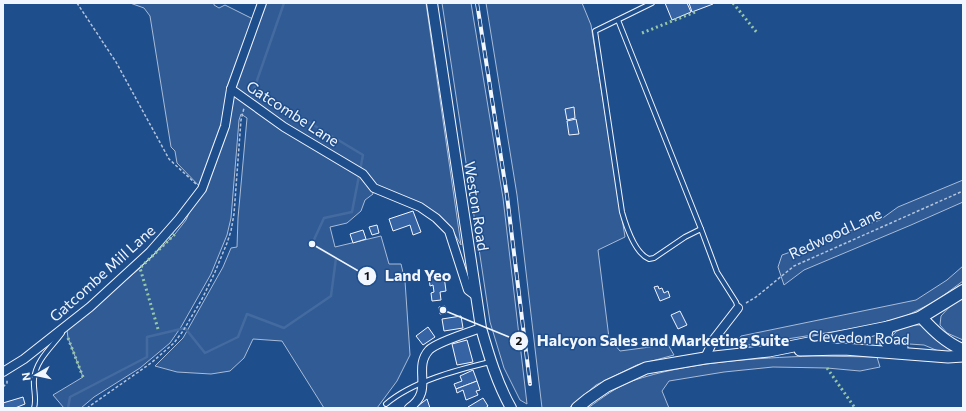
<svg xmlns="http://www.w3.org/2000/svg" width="966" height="411" font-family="Commissioner,sans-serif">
<rect width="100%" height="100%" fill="#1f4e8c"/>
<g fill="#305b95" stroke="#a8bbd7">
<path d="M130,3H214V5L219,8L225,5L253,19L259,3H426L461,245L451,228L375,186L371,182L373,194L365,200L361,211L347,223L330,227L335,247L381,236L389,264H401L405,281L410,355L397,381L377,408H324L282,341L253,339L244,358L230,371L211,374L177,372L155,366L183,338L223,267L231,248L237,247L238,218L247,118L241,114L239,120L231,218L227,235L211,274L181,327L170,343L140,368L94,397L81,408H64L53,395L83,377L68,338L67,330L140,268L175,234L186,220L192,206L203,190L177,163L175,151L171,147L150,16L144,8Z"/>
<path d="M442,3H471L503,198L527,404L520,400L504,368L490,322Z"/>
<path d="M486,3H582L591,25L625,237L598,250L609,338L620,351L650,347L667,343L674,355L637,365L596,385L569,408H542L517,195Z"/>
<path d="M963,180V202L911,225L804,270L784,285L778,267L782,255L880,220L898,207Z"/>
<path d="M963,266V281L936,301L904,317L870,326L742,346L738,342L741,336L916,300L947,280Z"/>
<path d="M963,296V340L947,333L940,325L941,316L953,303Z"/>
<path d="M914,325H922L963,353H943L924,345L895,343L892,336C897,329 906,327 914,325Z"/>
<path d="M880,334C878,339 878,343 882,348L826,344Z"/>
<path d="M813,356L877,357L880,367L860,371L827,368L773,367L724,372L669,381L662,391L669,408H588C602,398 616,387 632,381C687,362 756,358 813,356Z"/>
</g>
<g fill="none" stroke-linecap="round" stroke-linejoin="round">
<path stroke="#446ba0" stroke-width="2.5" d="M68,408L70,397L147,357V337L185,328L205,353L238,337L247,314L284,328L331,296L336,258L312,244L324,218L352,212L363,155L254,89L284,3"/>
</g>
<g fill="#3563a3" stroke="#f2f6ff">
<path d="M665,3H687L691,12L672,20Z"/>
<path d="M689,3H712L713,4L692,12Z"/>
<path d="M574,107L575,118L567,120L565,109Z"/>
<path d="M576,119L579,134L569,135L567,121Z"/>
<path d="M413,211L421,232L413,235L410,225L393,231L389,219Z"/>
<path d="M377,225L379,233L372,235L369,227Z"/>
<path d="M363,230L366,239L353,243L350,234Z"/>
<path d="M444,276L446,291L440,292L441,300L432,301L431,293L434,292L433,285L430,286L429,278Z"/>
<path d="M658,286L659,289L662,288L664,293L668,291L670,297L660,301L654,287Z"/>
<path d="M445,306L446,313L440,314L439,307Z"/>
<path d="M680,311L687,325L678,329L671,315Z"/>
<path d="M461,316L463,328L444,331L442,319Z"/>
<path d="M428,327L435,337L423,345L416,336Z"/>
<path d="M467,340L473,362L457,365L452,344Z"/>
<path d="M473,370L477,381L456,389L454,384L462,381L460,376Z"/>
<path d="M477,381L480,390L476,391L478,395L466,400L463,390L457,393L456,389Z"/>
<path d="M23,397L25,404L15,408H3V403Z"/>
<path d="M483,398L488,406H487L488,408H468V407Z"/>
<path d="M427,399L430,408H415Z"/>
</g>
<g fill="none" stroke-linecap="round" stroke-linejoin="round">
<defs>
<g id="service">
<path d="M652,3L595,31L622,212C626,226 635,253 649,259L654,258L685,237L701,229L717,272L736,302L738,308"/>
<path d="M618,20L701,229"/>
<path d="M386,404C413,381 457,370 490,362"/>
<path d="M34,408C37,399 33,389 34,379C36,360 51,348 62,333"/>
</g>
<g id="minor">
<path d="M231,89L284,127L363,174L374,188L420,207L436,218L449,231L468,290L476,296"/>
<path d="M705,358L714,339L738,308"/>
<path d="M3,372L24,359L90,307L150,252L179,219L202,189L225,126L231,89L262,3"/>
<path d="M409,408C435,390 412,369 429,350C437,342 470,332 481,328"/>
</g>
<path id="tertiary" d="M432,3L481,328C489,356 497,383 511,408"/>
<g id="secondary">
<path d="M888,327C883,344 885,345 902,347"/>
<path d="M800,350L844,349L948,357L963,356"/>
<path d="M577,408L588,399L607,386L646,368L705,358L769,351L888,327L921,317C934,331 945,342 963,350"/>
</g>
<path id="primary" d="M921,317L963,291"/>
</defs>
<use href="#service" stroke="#f2f6ff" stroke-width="6"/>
<use href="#minor" stroke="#f2f6ff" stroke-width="10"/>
<use href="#tertiary" stroke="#f2f6ff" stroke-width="12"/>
<use href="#secondary" stroke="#f2f6ff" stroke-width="13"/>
<use href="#primary" stroke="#f2f6ff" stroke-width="14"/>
<g stroke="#b3c4dc" stroke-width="1.5" stroke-dasharray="3 2" stroke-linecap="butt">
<path d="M77,3L116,62L169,159L196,184"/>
<path d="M746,303L756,297L794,266L963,191"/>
<path d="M3,387L7,383V379"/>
<path d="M87,408L151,363L174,343L183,331L202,299L215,272L227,243L231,231L234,214L241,120L244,108"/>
</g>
<use href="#service" stroke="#1f4e8c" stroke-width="4"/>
<use href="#minor" stroke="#1f4e8c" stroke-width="8"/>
<use href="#tertiary" stroke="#1f4e8c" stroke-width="10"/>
<use href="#secondary" stroke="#1f4e8c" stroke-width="11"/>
<use href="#primary" stroke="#1f4e8c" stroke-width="12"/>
<defs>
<path id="rail" d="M477,3L507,196L530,384"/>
</defs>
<use href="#rail" stroke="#f2f6ff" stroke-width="4"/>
<use href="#rail" stroke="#1f4e8c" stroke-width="2.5" stroke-dasharray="8" stroke-linecap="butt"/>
<g stroke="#97c8a6" stroke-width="3" stroke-dasharray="2 3" stroke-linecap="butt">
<path d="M733,3L758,34"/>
<path d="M642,33L695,12"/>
<path d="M158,329L140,268L175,234"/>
<path d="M68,338L83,377"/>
<path d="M827,368L855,408"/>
</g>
</g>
<g text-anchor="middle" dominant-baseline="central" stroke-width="3" stroke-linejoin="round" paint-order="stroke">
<g font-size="15" fill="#f2f6ff" stroke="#1f4e8c">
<text transform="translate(293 113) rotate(33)">Gatcombe Lane</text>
<text transform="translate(477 206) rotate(81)">Weston Road</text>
<text transform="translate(835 233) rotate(-25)">Redwood Lane</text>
<text transform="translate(102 273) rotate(-42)">Gatcombe Mill Lane</text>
<text transform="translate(859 337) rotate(2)">Clevedon Road</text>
</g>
</g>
<path fill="none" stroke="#f2f6ff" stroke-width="1.5" d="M312 244L367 276M443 310L519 341"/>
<g fill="#f2f6ff" stroke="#1f4e8c" stroke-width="1.5">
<circle cx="312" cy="244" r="4"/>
<circle cx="443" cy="310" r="4"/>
<circle cx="367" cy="276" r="10"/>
<circle cx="519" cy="341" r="10"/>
</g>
<g font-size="12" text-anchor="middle" font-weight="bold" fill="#111">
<text x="367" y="280">1</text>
<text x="519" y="345">2</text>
</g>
<g font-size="16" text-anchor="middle" font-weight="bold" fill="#f2f6ff" stroke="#1f4e8c" stroke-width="3" stroke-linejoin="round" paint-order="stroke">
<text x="418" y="281">Land Yeo</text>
<text x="663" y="346">Halcyon Sales and Marketing Suite</text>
</g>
<rect width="966" height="411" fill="none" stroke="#f2f6ff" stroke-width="8"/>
<g transform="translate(36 375) rotate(261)" stroke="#1f4e8c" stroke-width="3" paint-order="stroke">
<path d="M0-3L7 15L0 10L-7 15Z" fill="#f2f6ff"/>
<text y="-6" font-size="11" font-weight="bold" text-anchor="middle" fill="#f2f6ff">N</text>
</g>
</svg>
